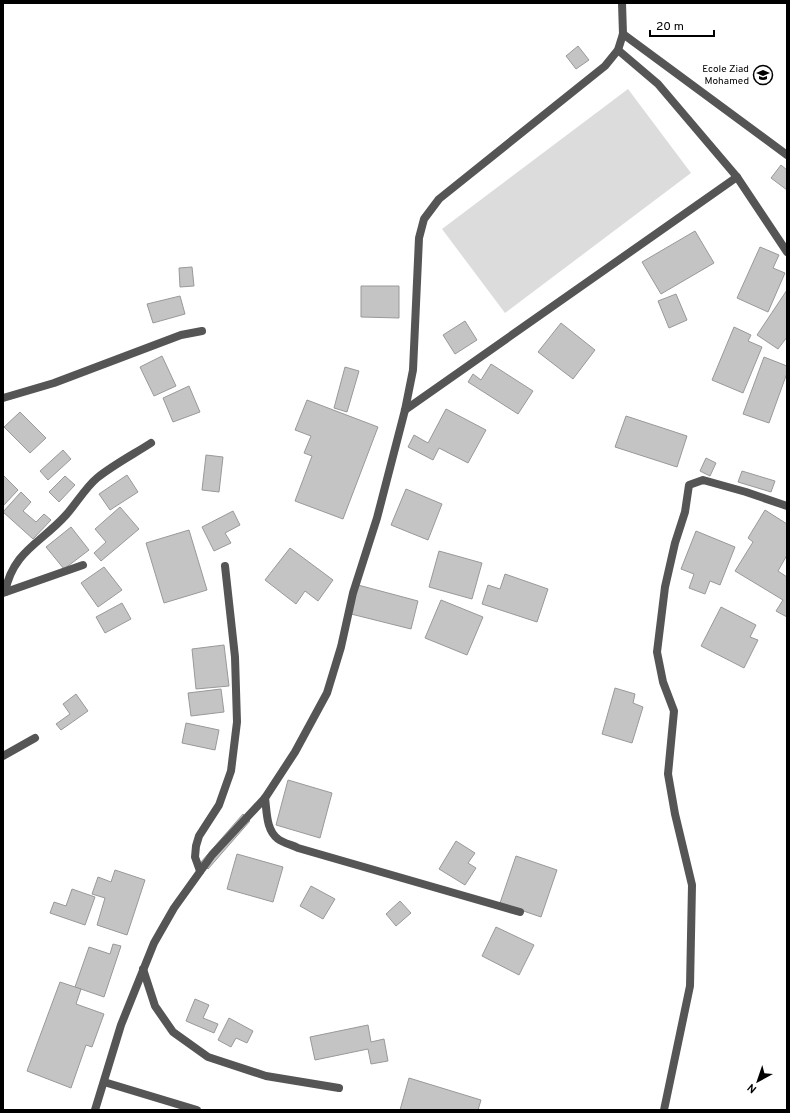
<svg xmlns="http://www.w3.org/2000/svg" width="790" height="1113" font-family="Overpass,sans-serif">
<rect width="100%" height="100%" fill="#fff"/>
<path fill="#dcdcdc" d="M628,89L691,173L505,313L442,229Z"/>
<g fill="#c4c4c4" stroke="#999">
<path d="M578,46L589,60L576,69L566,56Z"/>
<path d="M781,165L787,170V190L771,178Z"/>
<path d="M695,231L714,263L661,294L642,262Z"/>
<path d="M760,247L779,255L773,268L785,273L768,312L737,298Z"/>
<path d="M192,267L194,286L180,287L179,268Z"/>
<path d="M361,286H399V318L361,317Z"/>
<path d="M787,290V337L778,349L757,335Z"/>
<path d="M676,294L687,320L669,328L658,301Z"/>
<path d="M180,296L185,314L153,323L147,304Z"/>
<path d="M465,321L477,340L455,354L443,335Z"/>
<path d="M561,323L595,350L573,379L538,352Z"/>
<path d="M734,327L751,335L748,341L762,347L743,393L712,380Z"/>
<path d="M162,356L176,386L154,396L140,367Z"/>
<path d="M764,357L787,366V373L769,423L743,414Z"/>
<path d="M491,364L533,391L518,414L468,382L473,374L481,380Z"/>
<path d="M345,367L359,371L347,412L334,408Z"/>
<path d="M189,386L200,412L173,422L163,398Z"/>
<path d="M307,400L378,427L343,519L295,501L312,456L304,453L311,436L295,430Z"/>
<path d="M446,409L486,430L468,463L439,448L433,460L408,447L414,435L428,443Z"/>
<path d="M20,412L46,438L30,453L4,427Z"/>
<path d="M626,416L687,436L677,467L615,447Z"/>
<path d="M63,450L71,459L48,480L40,471Z"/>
<path d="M206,455L223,457L219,492L202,490Z"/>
<path d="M706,458L716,463L710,476L700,471Z"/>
<path d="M742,471L775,481L771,492L738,482Z"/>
<path d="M3,475L18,490L3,506Z"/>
<path d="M127,475L138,492L110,510L99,494Z"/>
<path d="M65,476L75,485L59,502L49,492Z"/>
<path d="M406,489L442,504L428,540L391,525Z"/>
<path d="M21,492L31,502L23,511L36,522L44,514L51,520L33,539L3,512Z"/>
<path d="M120,507L139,529L101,561L94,553L106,542L95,529Z"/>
<path d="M765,510L787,524V555L778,571L787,577V617L776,611L783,600L735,571L753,542L748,538Z"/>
<path d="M233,511L240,525L225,533L231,543L214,551L202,527Z"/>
<path d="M71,527L89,550L64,569L46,547Z"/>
<path d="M189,530L207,590L164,603L146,543Z"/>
<path d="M696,531L735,547L720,585L710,581L705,594L689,588L694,574L681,569Z"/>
<path d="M290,548L333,580L318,601L305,591L296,604L265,580Z"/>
<path d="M439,551L482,563L472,599L429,587Z"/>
<path d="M104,567L122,590L98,607L81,583Z"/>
<path d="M505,574L548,589L537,622L482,604L488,585L500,589Z"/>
<path d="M358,585L418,601L411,629L351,614Z"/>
<path d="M441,600L483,617L467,655L425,638Z"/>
<path d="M122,603L131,619L105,633L96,617Z"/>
<path d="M721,607L756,625L750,637L758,640L744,668L701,646Z"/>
<path d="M224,645L229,686L196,689L192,649Z"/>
<path d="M615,688L635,694L633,703L643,707L632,743L602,734Z"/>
<path d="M221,689L224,712L191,716L188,693Z"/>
<path d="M76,694L88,711L61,730L56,724L70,714L63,704Z"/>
<path d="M186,723L219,730L215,750L182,743Z"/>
<path d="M288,780L332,793L320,838L276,825Z"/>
<path d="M243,814L250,821L208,869L201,862Z"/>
<path d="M456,841L475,853L468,863L476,868L465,885L439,869Z"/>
<path d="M237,854L283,867L273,902L227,889Z"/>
<path d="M516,856L557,870L541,917L500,903Z"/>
<path d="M115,870L145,880L127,935L97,925L105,898L92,894L98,877L111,882Z"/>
<path d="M311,886L335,899L323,919L300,906Z"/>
<path d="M72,889L95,897L85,925L50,913L54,902L66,906Z"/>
<path d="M400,901L411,913L396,926L386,914Z"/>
<path d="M496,927L534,945L519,975L482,956Z"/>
<path d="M113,944L121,946L104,997L75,987L89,947L110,954Z"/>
<path d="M60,982L81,989L76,1004L104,1014L92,1047L86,1045L71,1088L27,1071Z"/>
<path d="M195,999L209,1005L203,1018L218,1024L214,1033L186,1021Z"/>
<path d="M229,1018L253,1031L247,1043L236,1038L231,1047L218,1040Z"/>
<path d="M368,1025L371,1042L384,1039L388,1061L371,1064L368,1049L315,1060L310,1037Z"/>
<path d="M409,1078L481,1100L478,1110H400Z"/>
</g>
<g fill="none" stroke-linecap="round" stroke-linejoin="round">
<path stroke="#555" stroke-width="8" d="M143,969L155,1006L173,1032L208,1057L266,1076L339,1088"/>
<g stroke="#555" stroke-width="8">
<path d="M623,34L787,155"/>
<path d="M737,177L787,252"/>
<path d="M3,398L54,383L181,335L202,331"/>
<path d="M405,410L737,177L658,84L618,50"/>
<path d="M5,592C13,551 41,543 66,515C76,504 86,487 97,478C113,465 134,454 151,443"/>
<path d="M3,593L83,565"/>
<path d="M3,756L35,738"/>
<path d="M265,798C267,812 266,830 278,839C283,843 292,845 298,848L520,912"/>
<path d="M200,871L195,857L196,846L199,836L219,805L231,771L237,722L235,657L225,566"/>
<path d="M104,1082L197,1110"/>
<path d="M664,1110L690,986L692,885L675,814L668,774L674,711L663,682L657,652L665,587L675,543L685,512L689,485L703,480L746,492L787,506"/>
</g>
<path stroke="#555" stroke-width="8" d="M95,1110L121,1025L154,943L174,908L212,855L265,798L295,752L327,693L341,647L353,593L377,518L405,410L413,370L419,238L424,219L439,199L605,66L618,50L623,34L622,3"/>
</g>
<defs>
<symbol id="school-ring" viewBox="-11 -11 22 22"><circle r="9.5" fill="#fff" stroke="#000" stroke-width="1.5"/><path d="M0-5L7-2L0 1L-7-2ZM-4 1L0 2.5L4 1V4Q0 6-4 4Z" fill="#000"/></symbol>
</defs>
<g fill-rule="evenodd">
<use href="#school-ring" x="752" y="64" width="22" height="22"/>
</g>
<g text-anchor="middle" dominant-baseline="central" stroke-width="3" stroke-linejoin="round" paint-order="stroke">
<g font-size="10" fill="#000" stroke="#fff" text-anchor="end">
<text x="749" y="69">Ecole Ziad<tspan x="749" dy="12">Mohamed</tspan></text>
</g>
</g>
<rect width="790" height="1113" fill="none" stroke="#000000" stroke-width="8"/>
<g transform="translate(758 1081) rotate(220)" stroke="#ffffff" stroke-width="3" paint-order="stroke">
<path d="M0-3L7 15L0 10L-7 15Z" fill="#000000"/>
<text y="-6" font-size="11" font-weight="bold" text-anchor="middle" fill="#000000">N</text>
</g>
<path d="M650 30v6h64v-6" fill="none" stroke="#000000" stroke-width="2"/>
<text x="656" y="30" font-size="12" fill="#000000" stroke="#ffffff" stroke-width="3" paint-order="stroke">20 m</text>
</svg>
